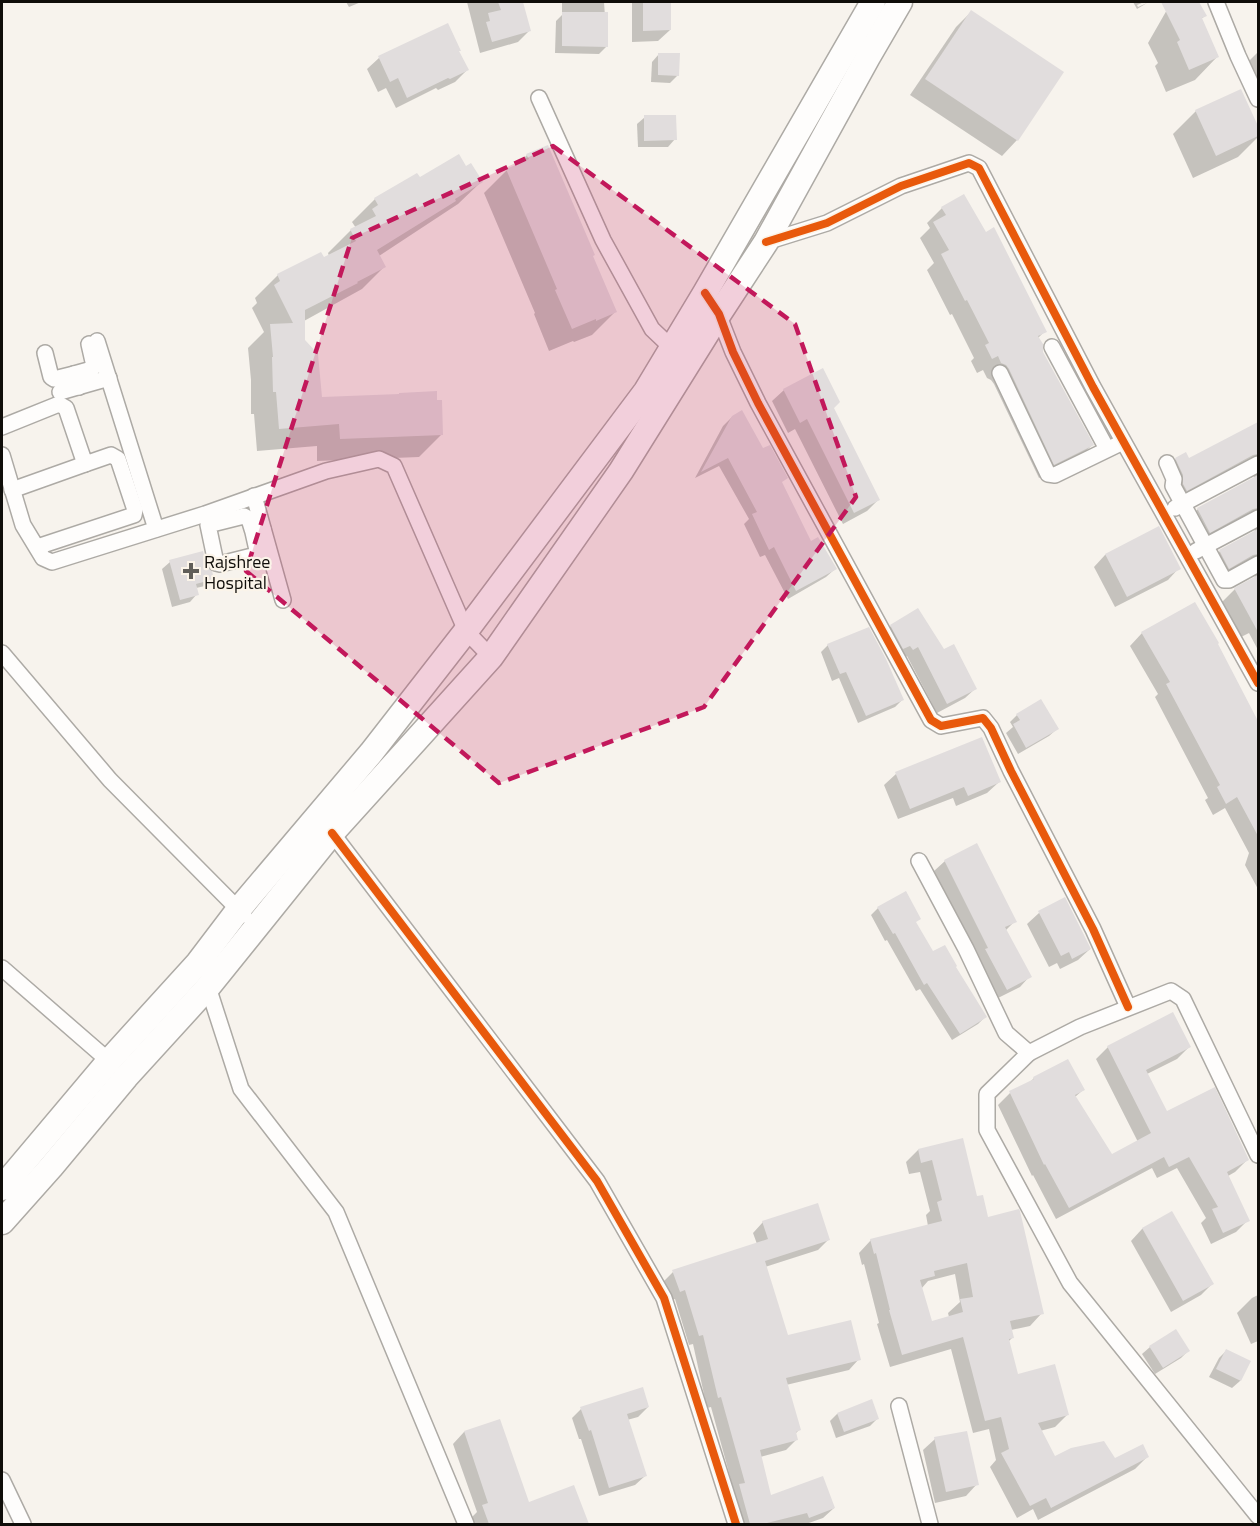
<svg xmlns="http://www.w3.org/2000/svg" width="1260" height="1526" font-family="'Titillium Web',sans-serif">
<rect width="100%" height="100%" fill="#f7f3ed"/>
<g fill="#0003" fill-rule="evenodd">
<path d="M346,2H361L349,7Z"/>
<path d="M467,2H521L529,31L518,42L480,53Z"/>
<path d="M562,2H604L607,46L599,54L555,53L556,21L562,15Z"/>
<path d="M632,2H670V30L658,41L632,42Z"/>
<path d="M1133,2H1144L1137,5L1138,7L1147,3L1137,9Z"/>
<path d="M1175,2H1198L1205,16L1201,19L1217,57L1195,80L1166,92L1155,66L1158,63L1148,43L1168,8Z"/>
<path d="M971,12L1062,72L1017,140L1002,156L910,95L956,27Z"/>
<path d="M458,52L467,70L455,82L438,90L436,88L396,108L386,88L378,92L367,69L379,58Z"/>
<path d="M1258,52V98L1242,68Z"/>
<path d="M659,54L678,75L670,83L651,82L652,62Z"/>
<path d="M1241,91L1258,129V137L1238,157L1193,178L1173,134L1196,111Z"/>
<path d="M645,117L675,139L668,147H638L637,124Z"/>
<path d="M527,155L591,256L615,312L592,335L574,342L573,341L549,351L534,314L535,313L484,193L507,170L516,166Z"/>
<path d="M466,168L481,182L458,204L379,256L384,267L362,289L304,321V340L320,398L442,434L419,457L317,461V446L257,451L254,414H251V380L248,348L264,332L252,308L257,303L255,298L278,275L321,254L323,259L329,256L328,253L351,230L356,228L352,222L375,199L419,179Z"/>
<path d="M942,208L1045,331L1038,338L1042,352L1092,445L1077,460L1039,478L994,384L991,380L987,378L983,370L977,373L971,361L974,358L952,314L950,315L927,270L934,263L920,238L930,228L927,223Z"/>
<path d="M784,390L832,408L878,500L867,511L843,524L795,429L788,433L772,401Z"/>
<path d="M732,417L781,483L810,543L835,569L826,577L788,599L765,555L760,557L744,524L749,519L719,466L695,478L723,426Z"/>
<path d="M1258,423V650L1249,633L1241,637L1222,602L1235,589L1255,578L1254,573L1243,567L1216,581L1207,564L1220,551L1255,532L1254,527L1197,544L1185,522L1198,509L1254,479V473L1173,503L1171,498L1170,489L1163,472L1176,459L1189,460Z"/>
<path d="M1158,528L1179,568L1168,580L1115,607L1094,567L1105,555Z"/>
<path d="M170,562L212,579L205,586L196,588L197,594L190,602L172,607L162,569Z"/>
<path d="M891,626L943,651L976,688L965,698L937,713L907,656L902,659L881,636Z"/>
<path d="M1142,633L1216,644L1258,724V889L1245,865L1249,853L1225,808L1213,815L1205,800L1208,798L1155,697L1158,694L1130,646Z"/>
<path d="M828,645L902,700L895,707L858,723L839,678L832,681L821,652Z"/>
<path d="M1017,715L1057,729L1049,736L1018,754L1006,733L1013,727L1010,722Z"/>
<path d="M896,774L999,782L987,793L956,806L953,798L898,819L884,785Z"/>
<path d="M945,861L1015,921L1005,931L1030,976L1020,987L996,999L978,958L934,871Z"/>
<path d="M1065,899L1090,949L1078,960L1060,969L1057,963L1049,967L1027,924L1039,913Z"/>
<path d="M878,908L915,923L933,953L985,1017L978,1024L952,1040L920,989L916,991L887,940L885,941L871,915Z"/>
<path d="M1108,1047H1189L1177,1059L1147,1074L1167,1113L1247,1160L1235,1172L1228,1176L1248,1220L1236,1232L1211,1244L1201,1223L1206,1218L1177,1168L1157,1178L1152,1168L1056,1219L1033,1175L1032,1176L998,1105L1010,1093L1029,1083L1034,1078L1083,1090L1075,1097L1112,1156L1138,1142L1096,1059Z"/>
<path d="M962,1140L976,1198L1042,1313L1030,1326L1011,1330L1012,1338L1008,1342L1017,1376L1067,1415L1055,1427L1040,1431L1055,1458L1114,1460L1147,1457L1135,1469L1038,1520L1033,1509L1017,1518L990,1467L996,1460L989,1429L973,1433L951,1349L890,1367L877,1324L879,1323L864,1264L862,1265L859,1253L871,1240L928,1226L926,1215L930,1211L920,1172L909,1174L906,1162L918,1150ZM955,1274L960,1302L948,1313L949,1317L931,1323L921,1289L928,1281Z"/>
<path d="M1172,1213L1212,1284L1201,1295L1171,1312L1131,1241L1142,1229Z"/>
<path d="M763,1222L828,1240L818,1250L765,1267L787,1337L859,1359L849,1370L786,1385L799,1430L795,1434L796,1440L786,1450L760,1457L770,1497L834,1508L823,1518L806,1524H797V1523L791,1524H737L730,1496L734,1491L711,1407L707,1408L693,1344L689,1345L675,1299L669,1301L663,1282L673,1272L757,1244L753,1233Z"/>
<path d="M1258,1295V1341L1251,1344L1237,1313L1252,1298Z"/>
<path d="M1150,1347L1188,1351L1181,1358L1155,1374L1142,1354Z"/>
<path d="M1226,1351L1249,1362L1240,1381L1232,1388L1209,1377L1219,1358Z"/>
<path d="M648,1407L638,1417L627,1420L645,1476L635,1485L599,1496L581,1439H579L572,1418L581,1409Z"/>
<path d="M837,1414L878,1418L870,1426L836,1438L830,1421Z"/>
<path d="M499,1421L528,1504L573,1487L588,1524H474L471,1518L477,1512L453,1444L464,1432Z"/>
<path d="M935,1439L977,1484L966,1496L935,1503L923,1450Z"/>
</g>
<g fill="#e1dddd" fill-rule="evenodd">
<path d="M498,2H523L531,31L492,42L486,22L490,21L488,13L501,10Z"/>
<path d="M643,2H671V30L643,31Z"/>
<path d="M1161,2H1199L1207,16L1202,18L1219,57L1189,70L1177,42L1180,40Z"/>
<path d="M971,10L1064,72L1018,141L925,79Z"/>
<path d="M562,12H608V47L562,46Z"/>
<path d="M448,23L461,51H459L469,70L450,79L448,78L407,98L398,78L390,82L378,56Z"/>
<path d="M658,53H680L679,76L658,75Z"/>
<path d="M1241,89L1258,126V136L1216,156L1195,110Z"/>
<path d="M644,115H676L677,140L644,141Z"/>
<path d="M548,145L595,255L593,256L617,312L596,321V319L572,329L555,290L557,289L506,169L529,159L526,154Z"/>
<path d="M459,154L466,166L471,163L483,182L455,199L456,201L377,250L386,267L357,282L358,283L305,310V340L318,354L322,397L399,394V393L437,391V400H442L443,435L340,439L339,424L279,429L276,392H273L272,357H273L270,324L293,323L274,285L280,281L277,274L321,252L324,257L356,241L350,229L376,216L372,209L378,205L374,198L417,173L420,177Z"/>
<path d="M964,194L986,232L994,227L1047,332L1038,336L1043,344V352L1094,445L1054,465L1009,369L1006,365L1001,363L998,356L992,359L985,345L989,343L967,300L965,301L941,254L949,250L933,222L946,215L941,207Z"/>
<path d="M823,368L840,402L834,408L880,500L854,513L807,419L800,423L783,389Z"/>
<path d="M742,410L763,448L770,445L788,478L782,482L811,541L818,537L837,569L796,591L774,547L769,550L752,514L757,512L728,458L701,472L732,416Z"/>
<path d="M1258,422V454L1253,455L1187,491L1183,484V475L1175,458L1186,452L1189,458Z"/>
<path d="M1258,475V508L1253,509L1210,533L1197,508Z"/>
<path d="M1159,526L1181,569L1127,597L1105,554Z"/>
<path d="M1258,529V554L1253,555L1229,569L1219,550Z"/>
<path d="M203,551L207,566L212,571L214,579L196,584L199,595L180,600L169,560Z"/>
<path d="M1258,575V632L1234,588Z"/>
<path d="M1195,602L1219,643L1218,644L1258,721V836L1237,797L1226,804L1217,787L1220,785L1166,684L1170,682L1141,632Z"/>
<path d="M918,608L944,649L954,644L977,689L947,704L918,647L913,650L910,646L903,649L890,625Z"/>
<path d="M869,627L886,659L904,700L866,716L846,672L840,674L827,644Z"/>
<path d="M1041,699L1059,729L1026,748L1013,724L1020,720L1016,714Z"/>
<path d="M982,737L1001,782L968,796L964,787L910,809L895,772Z"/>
<path d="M977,843L1017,922L1005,927L1032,977L1007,990L985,949L988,948L944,860Z"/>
<path d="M906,891L921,919L916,922L933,951L945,945L957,966L956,967L987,1017L960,1034L927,983L924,985L895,933L893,934L877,907Z"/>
<path d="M1065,897L1091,949L1072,959L1069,952L1061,956L1038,911Z"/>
<path d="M1173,1012L1191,1047L1146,1070L1167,1111L1215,1087L1249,1160L1227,1172L1250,1221L1223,1233L1212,1209L1218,1207L1189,1157L1169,1167L1164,1157L1069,1208L1045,1164L1044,1165L1009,1091L1034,1079L1033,1077L1068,1059L1085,1090L1075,1095L1112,1154L1151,1133L1107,1046Z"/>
<path d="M963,1138L977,1196L983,1195L988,1217L1019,1209L1020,1211L1044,1314L1010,1321L1014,1338L1009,1339L1018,1374L1055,1364L1069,1415L1038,1423L1055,1456L1071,1448L1104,1441L1115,1458L1143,1444L1149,1457L1051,1508L1046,1498L1030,1506L1001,1453L1009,1449L1001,1417L985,1421L963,1337L902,1355L889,1310H890L876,1253L874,1254L870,1239L942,1221L937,1202L942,1200L932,1160L921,1163L918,1149ZM967,1263L973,1297L960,1299L963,1312L932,1321L920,1280L935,1276L934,1271Z"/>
<path d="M818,1203L830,1240L765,1261L788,1335L851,1320L861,1360L786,1378L801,1430L796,1432L798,1440L760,1450L771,1495L823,1476L835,1508L809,1518L807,1513L763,1524H750L739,1484L745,1483L721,1397L718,1398L703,1335L699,1336L685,1290L680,1292L672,1270L768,1239L762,1221Z"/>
<path d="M1172,1211L1214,1284L1183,1301L1142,1228Z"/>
<path d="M1176,1329L1190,1351L1163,1368L1149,1346Z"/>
<path d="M1226,1349L1251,1361L1241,1381L1216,1369Z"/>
<path d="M643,1387L649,1407L627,1414L647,1476L609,1488L591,1430L589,1431L580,1407Z"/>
<path d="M872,1399L879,1419L844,1432L837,1413Z"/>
<path d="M500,1419L529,1502L574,1485L589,1524H489L482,1505L488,1503L464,1431Z"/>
<path d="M967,1431L979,1485L946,1492L934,1437Z"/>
</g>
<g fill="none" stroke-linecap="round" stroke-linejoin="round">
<defs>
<g id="minor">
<path d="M1216,2L1238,56L1258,99"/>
<path d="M539,98L603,240L652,329L672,348"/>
<path d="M766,242L827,223L901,186L969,163L979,168L1093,387L1258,683"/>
<path d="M717,311L733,352L758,403L931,720L941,726L983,718L991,728L1011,771L1093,929L1128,1007"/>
<path d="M97,341L156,529"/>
<path d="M1052,347L1107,449"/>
<path d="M45,353L51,377L54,379L74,374"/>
<path d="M1000,373L1048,474L1055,475L1123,442"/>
<path d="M79,387L74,374L92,369L94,366L89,344"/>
<path d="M60,392L109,378"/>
<path d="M2,427L59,404L66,408L85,464L111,455L118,459L135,510L134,515L37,547"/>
<path d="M2,455L23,525L43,558L52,562L205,514L326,471L379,459L394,466L466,631L491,657"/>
<path d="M1167,463L1174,479L1173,486L1224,580H1229L1258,564"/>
<path d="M12,490L85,464"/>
<path d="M254,496L283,600"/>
<path d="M1175,508L1258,464"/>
<path d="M253,532L249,519L244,516L208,525L216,563L220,564L256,555L257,550L253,532L263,529"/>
<path d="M1196,551L1258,518"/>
<path d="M2,653L110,780L244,915"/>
<path d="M332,833L597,1181L664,1298L736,1524"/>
<path d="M919,861L966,949L1006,1033L1029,1053L1080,1027L1171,991L1183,999L1258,1155"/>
<path d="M2,968L109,1061"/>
<path d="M208,987L241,1089L336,1212L466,1524"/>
<path d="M1029,1053L987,1094V1130L1070,1283L1258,1516"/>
<path d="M899,1406L930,1524"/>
<path d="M2,1480L23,1524"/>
</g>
<g id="primary">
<path d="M2,1188L109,1061L198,963L239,909L371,753L466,631L646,391L705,293L873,2"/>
<path d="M2,1222L51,1167L126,1077L208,987L332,833L491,657L621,471L719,314L766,242L868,57L900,2"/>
</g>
</defs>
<use href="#minor" stroke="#adaaa5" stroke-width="18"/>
<use href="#primary" stroke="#adaaa5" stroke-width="27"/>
<use href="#minor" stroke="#fefdfc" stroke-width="15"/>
<use href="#primary" stroke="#fefdfc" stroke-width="24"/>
<defs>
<g id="cycleway">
<path d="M766,242L827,223L901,186L969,163L979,168L1093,387L1258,683"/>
<path d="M705,293L719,314L733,352L758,403L931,720L941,726L983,718L991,728L1011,771L1093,929L1128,1007"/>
<path d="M332,833L597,1181L664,1298L736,1524"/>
</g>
</defs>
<use href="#cycleway" stroke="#fbf4e9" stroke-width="11"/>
<use href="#cycleway" stroke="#e8590c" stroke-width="8"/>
</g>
<path fill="#c2185b" fill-opacity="0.2" stroke="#c2185b" stroke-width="4.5" stroke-dasharray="12 8" stroke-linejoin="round" d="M553,146L795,324L856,497L704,707L499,783L246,571L352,238Z"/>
<path fill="#605e59" stroke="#fbf4e9" stroke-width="2" d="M188 562h6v6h6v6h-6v6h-6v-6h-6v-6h6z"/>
<g text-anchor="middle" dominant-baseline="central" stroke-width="4.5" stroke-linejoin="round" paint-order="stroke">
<g font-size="18" fill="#0f0d09" stroke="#fbf4e9" text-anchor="start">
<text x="204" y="561">Rajshree<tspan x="204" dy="21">Hospital</tspan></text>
</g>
</g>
<rect width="1260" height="1526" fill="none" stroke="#0f0d09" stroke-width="6"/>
</svg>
